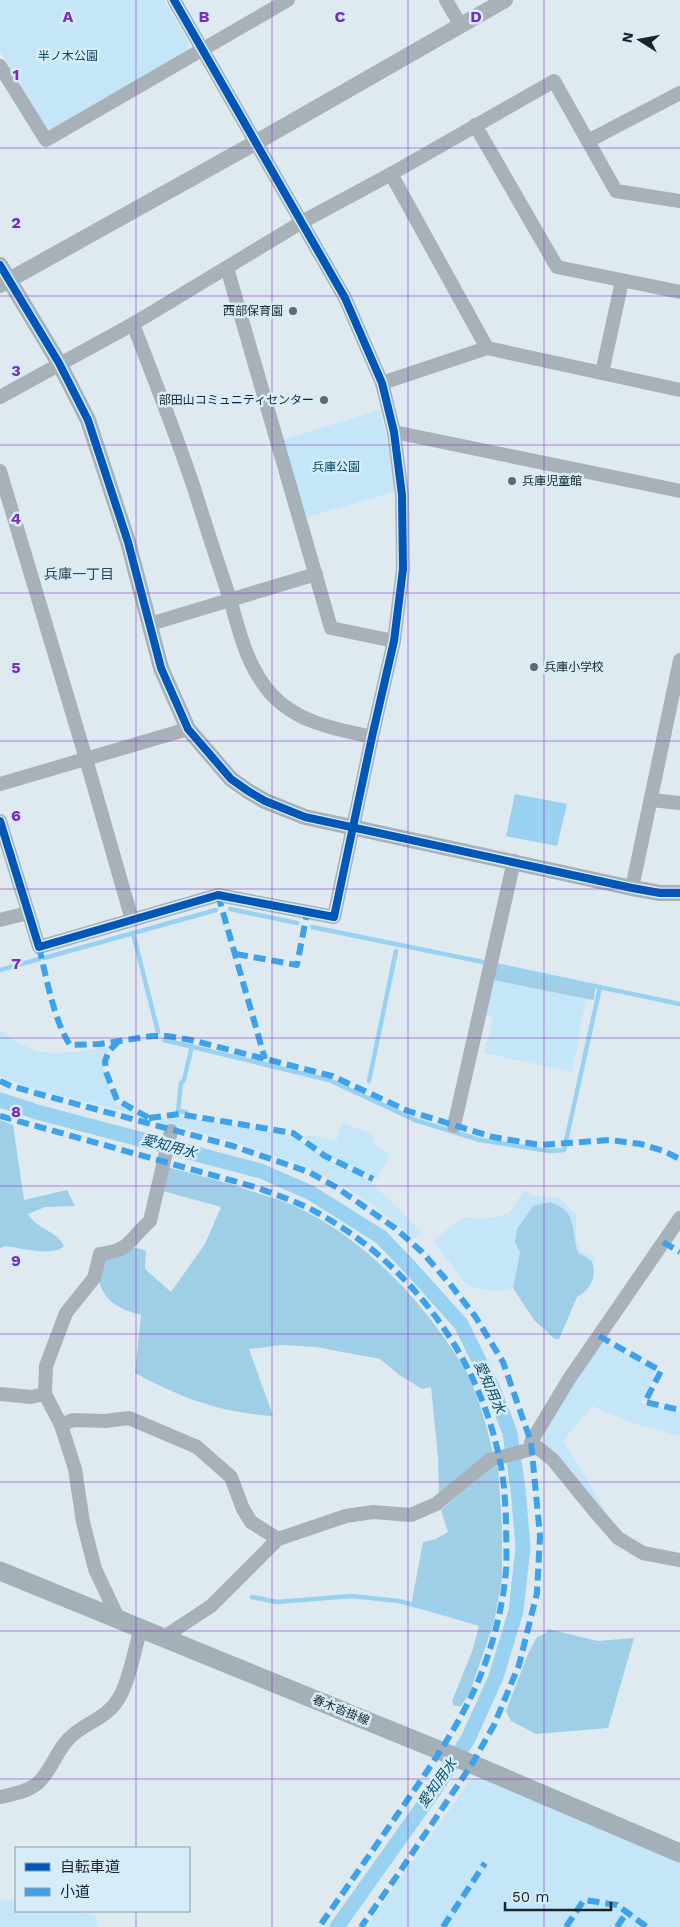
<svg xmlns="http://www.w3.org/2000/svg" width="680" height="1927" font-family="'Work Sans','Noto Sans JP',sans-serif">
<rect width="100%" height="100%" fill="#deeaf0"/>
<g fill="#c4e6f8">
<path d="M0,0H164L189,43L188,51L50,129L45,127L0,50Z"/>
<path d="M380,410L389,450L395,488L393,492L305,518L282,440Z"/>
<path d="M493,980L586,999L572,1072L484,1053L493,1021L491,1016L485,1015Z"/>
<path d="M0,1030C11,1038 25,1048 38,1051C60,1056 86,1050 109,1047L103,1061L104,1070L116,1103L137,1115L24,1086L0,1076Z"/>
<path d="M179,1116L291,1135L330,1161L361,1175L373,1184L422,1232L415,1239L370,1203L340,1184L305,1166L222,1138L156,1121Z"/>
<path d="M342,1123L372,1134L375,1144L390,1154L377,1179L360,1170L327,1155L303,1137L313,1135L336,1141Z"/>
<path d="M524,1190L534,1196L559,1198L576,1215V1239L580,1251L589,1255H596L592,1263L588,1258L578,1253L574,1240L572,1218L515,1242L520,1253L513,1288L494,1291L468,1286L434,1242L451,1226L464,1217L485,1219L509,1214Z"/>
<path d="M605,1343L648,1366L654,1372L653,1380L641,1403L680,1412V1436L632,1423L592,1406L563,1441L614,1525L548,1449L539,1435L600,1344Z"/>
<path d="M472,1778H483L680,1863V1927H366Z"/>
<path d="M0,1899L16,1901V1911H76L95,1916L98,1927H0Z"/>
</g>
<g fill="#9fcee7">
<path d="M496,967L595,988L594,999L592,1000L493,980Z"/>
<path d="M0,1120L13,1125L24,1200L67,1190L75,1206L45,1207L28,1214C36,1229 56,1230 64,1246C53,1257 20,1248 5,1246L0,1248Z"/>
<path d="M166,1167C196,1174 225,1182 254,1192C265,1196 278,1199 290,1204C353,1232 405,1282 445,1339C453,1351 463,1364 469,1377C480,1402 487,1427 493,1453L439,1494L438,1457L431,1387L422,1389L398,1374L380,1359L316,1347L281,1345L249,1349L273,1416C218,1412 184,1399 135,1373L141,1315C119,1309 102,1301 98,1276C98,1270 101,1262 102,1257C119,1251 128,1243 146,1251L145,1269L171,1292L205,1244L221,1207L159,1190Z"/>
<path d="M550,1202C579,1212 570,1228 578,1253C583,1255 589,1258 592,1262C598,1276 589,1291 577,1297L559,1339H555L534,1320L513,1288L520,1253L515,1242L517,1229L533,1206Z"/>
<path d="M494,1465L498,1467L502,1526V1578L494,1622L470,1692L461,1706H454L452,1701L473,1649L479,1626L411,1606L423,1542L436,1539L448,1532L441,1510Z"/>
<path d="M548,1629L598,1641L634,1638L608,1728L536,1734L511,1721L506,1711L528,1654L537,1637L546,1633Z"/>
</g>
<path fill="#98d2f0" d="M515,794L567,804L557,846L506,836Z"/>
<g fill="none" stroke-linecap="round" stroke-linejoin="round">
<g stroke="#98d2f0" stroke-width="4.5">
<path d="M230,909L297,923"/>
<path d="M312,927L483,962"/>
<path d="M133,933L158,1032"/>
<path d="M44,958L216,910"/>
<path d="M495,965L680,1004"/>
<path d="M0,970L39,959"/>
<path d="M164,1040L329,1080L415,1120L480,1140L549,1151L564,1150L565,1148"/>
<path d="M369,1081L396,951"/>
<path d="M186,1112L178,1111L181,1083L184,1080L192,1046"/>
<path d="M566,1141L600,987"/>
<path d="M252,1597L277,1602L351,1596L399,1601L471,1620"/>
</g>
<path stroke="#98d2f0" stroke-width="15" d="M0,1100L37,1112L261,1171L311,1193L381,1237L408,1265L461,1324L493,1389L510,1433L518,1489L523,1547L516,1611L496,1677L468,1739L433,1792L337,1927"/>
<g stroke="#a7b1b7" stroke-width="14">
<path d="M446,0L461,26"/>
<path d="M0,66L46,140L288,0"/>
<path d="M475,125L557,267L680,292"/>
<path d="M588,141L680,93"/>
<path d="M391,174L487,348"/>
<path d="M227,268L331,628L394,641"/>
<path d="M133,324C154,379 176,434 195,491C206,527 218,563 230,599C240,634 247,667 272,695C298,723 336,729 372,737"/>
<path d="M602,373L622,281"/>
<path d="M382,383L487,348L680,390"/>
<path d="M0,397L133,324L302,222L391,174L554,81L616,191L680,201"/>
<path d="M394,432L680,491"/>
<path d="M0,471L86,759L132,920"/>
<path d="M150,624L316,574"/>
<path d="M0,784L188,729"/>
<path d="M651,800L680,803"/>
<path d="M0,821L39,947L218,895L334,917L372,737L394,641L403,569L402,495L394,432L382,383L345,298L174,0"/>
<path d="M632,888L680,660"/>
<path d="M0,920L28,913"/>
<path d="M454,1126L514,861"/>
<path d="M680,1218L569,1379L531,1442L553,1460L597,1514L618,1538L643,1553L680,1560"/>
<path d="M0,1394L31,1397L45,1394"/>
<path d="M61,1425L73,1420L105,1421L129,1418L197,1447L231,1477L243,1509L251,1522L278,1539"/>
<path d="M119,1620L95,1569L83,1522L75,1469L61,1425L45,1394L46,1366L66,1313L94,1278L100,1254C132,1250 129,1239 150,1221L171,1131"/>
<path d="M164,1637L211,1606L278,1539L346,1516L373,1512L411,1515L436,1504L490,1460L532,1449"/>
<path d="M0,1797C13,1794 28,1792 39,1782C53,1768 58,1746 75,1733C90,1721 108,1717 119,1698C130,1679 134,1650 141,1629"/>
</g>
<g stroke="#a7b1b7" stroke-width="16">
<path d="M0,265L59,363L88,420L128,542L161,668L188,729L231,779L248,791L265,801L305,817L632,888L660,893H680"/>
<path d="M0,285L255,143L505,0"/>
</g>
<path stroke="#a3b0b7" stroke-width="19" d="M0,1571L441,1751L680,1853"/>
<g stroke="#3da2eb" stroke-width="6" stroke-dasharray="12 6" stroke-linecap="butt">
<path d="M218,895L265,1059"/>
<path d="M39,947C46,976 54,1021 70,1045L100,1044L152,1036H167L191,1040L332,1076L408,1111L493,1137L540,1145L610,1140L641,1144L664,1151L680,1159"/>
<path d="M236,954L297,965L307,913"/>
<path d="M119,1041L109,1051L105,1061L106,1072L117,1100L149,1118L148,1123"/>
<path d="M0,1081L11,1086L39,1094L233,1146L309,1172L336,1187L395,1228L422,1252L450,1284L475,1316L503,1362L531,1442L540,1536L537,1593L519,1665L494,1725L472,1764L401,1870L361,1927"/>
<path d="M0,1116L255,1187C277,1195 298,1202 318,1213C409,1263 478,1355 499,1457C504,1477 505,1499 506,1520C506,1536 507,1554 506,1570C503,1608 492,1649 477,1684C456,1731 426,1773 397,1815C371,1853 345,1890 319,1927"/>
<path d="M149,1118L179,1114L293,1133L325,1156L373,1179"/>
<path d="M663,1242L680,1252"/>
<path d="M599,1336L661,1371L645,1402L680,1410"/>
<path d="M443,1927L485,1863"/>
<path d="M566,1927L584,1900L617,1905L647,1927"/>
<path d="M617,1927L627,1912"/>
</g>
<defs>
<g id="cycleway">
<path d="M0,265L59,363L88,420L128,542L161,668L188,729L231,779L248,791L265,801L305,817L632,888L660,893H680"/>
<path d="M0,821L39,947L218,895L334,917L372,737L394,641L403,569L402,495L394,432L382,383L345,298L174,0"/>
</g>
</defs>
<use href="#cycleway" stroke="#d6ecf8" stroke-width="11"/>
<use href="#cycleway" stroke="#0057b8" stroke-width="8"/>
</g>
<path fill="none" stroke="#7b2cbf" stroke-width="1" stroke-opacity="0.55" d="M136,0V1848M272,0V1927M408,0V1927M544,0V1927M0,148H680M0,296H680M0,445H680M0,593H680M0,741H680M0,889H680M0,1038H680M0,1186H680M0,1334H680M0,1482H680M0,1631H680M0,1779H680M136,1911V1927"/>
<g fill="#60696f" stroke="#d6ecf8" stroke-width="2">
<circle cx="293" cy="311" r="5"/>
<circle cx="324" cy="400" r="5"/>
<circle cx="512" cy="481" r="5"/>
<circle cx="534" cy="667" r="5"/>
</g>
<g text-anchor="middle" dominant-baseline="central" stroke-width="5" stroke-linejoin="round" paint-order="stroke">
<g font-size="12" fill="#044863" stroke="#d6ecf8">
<text x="68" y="56">半ノ木公園</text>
<text x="336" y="467">兵庫公園</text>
</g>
<g font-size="12" fill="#1c2429" stroke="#d6ecf8" text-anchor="end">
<text x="283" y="311">西部保育園</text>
<text x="314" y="400">部田山コミュニティセンター</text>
<text x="522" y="481" text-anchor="start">兵庫児童館</text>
<text x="544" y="667" text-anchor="start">兵庫小学校</text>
</g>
<g font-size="12" fill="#1c2429" stroke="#d6ecf8">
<text transform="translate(341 1710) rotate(22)">春木沓掛線</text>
</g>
<g font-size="14" fill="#32444e" stroke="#d6ecf8">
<text x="79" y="574">兵庫一丁目</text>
</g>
<g font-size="14" font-style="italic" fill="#0a4b66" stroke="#d6ecf8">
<text transform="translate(169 1146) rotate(15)">愛知用水</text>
<text transform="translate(490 1387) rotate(66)">愛知用水</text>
<text transform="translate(437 1783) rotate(-55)">愛知用水</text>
</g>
</g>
<g font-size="16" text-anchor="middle" font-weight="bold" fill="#7b2cbf" stroke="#d6ecf8" stroke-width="5" stroke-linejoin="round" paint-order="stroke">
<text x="68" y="22">A</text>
<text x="204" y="22">B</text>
<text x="340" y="22">C</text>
<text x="476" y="22">D</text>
<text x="16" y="80">1</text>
<text x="16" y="228">2</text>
<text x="16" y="376">3</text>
<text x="16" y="524">4</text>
<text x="16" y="673">5</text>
<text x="16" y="821">6</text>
<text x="16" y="969">7</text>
<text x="16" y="1117">8</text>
<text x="16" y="1266">9</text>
</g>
<rect x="15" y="1847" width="175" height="65" fill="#d6ecf8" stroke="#8c9ca5"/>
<rect x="25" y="1863" width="25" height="8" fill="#0057b8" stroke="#8c9ca5"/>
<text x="60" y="1872" font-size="15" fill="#1c2429">自転車道</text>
<rect x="25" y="1888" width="25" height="8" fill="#3da2eb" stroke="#8c9ca5"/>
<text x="60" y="1897" font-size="15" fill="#1c2429">小道</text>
<g transform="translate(640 40) rotate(281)" stroke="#d6ecf8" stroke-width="4" paint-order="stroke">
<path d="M0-4L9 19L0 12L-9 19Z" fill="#1c2429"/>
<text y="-8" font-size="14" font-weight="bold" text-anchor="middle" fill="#1c2429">N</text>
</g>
<path d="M505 1902v8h106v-8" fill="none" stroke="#1c2429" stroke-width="2.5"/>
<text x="512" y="1902" font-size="15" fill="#1c2429" stroke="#d6ecf8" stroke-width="4" paint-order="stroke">50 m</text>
</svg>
